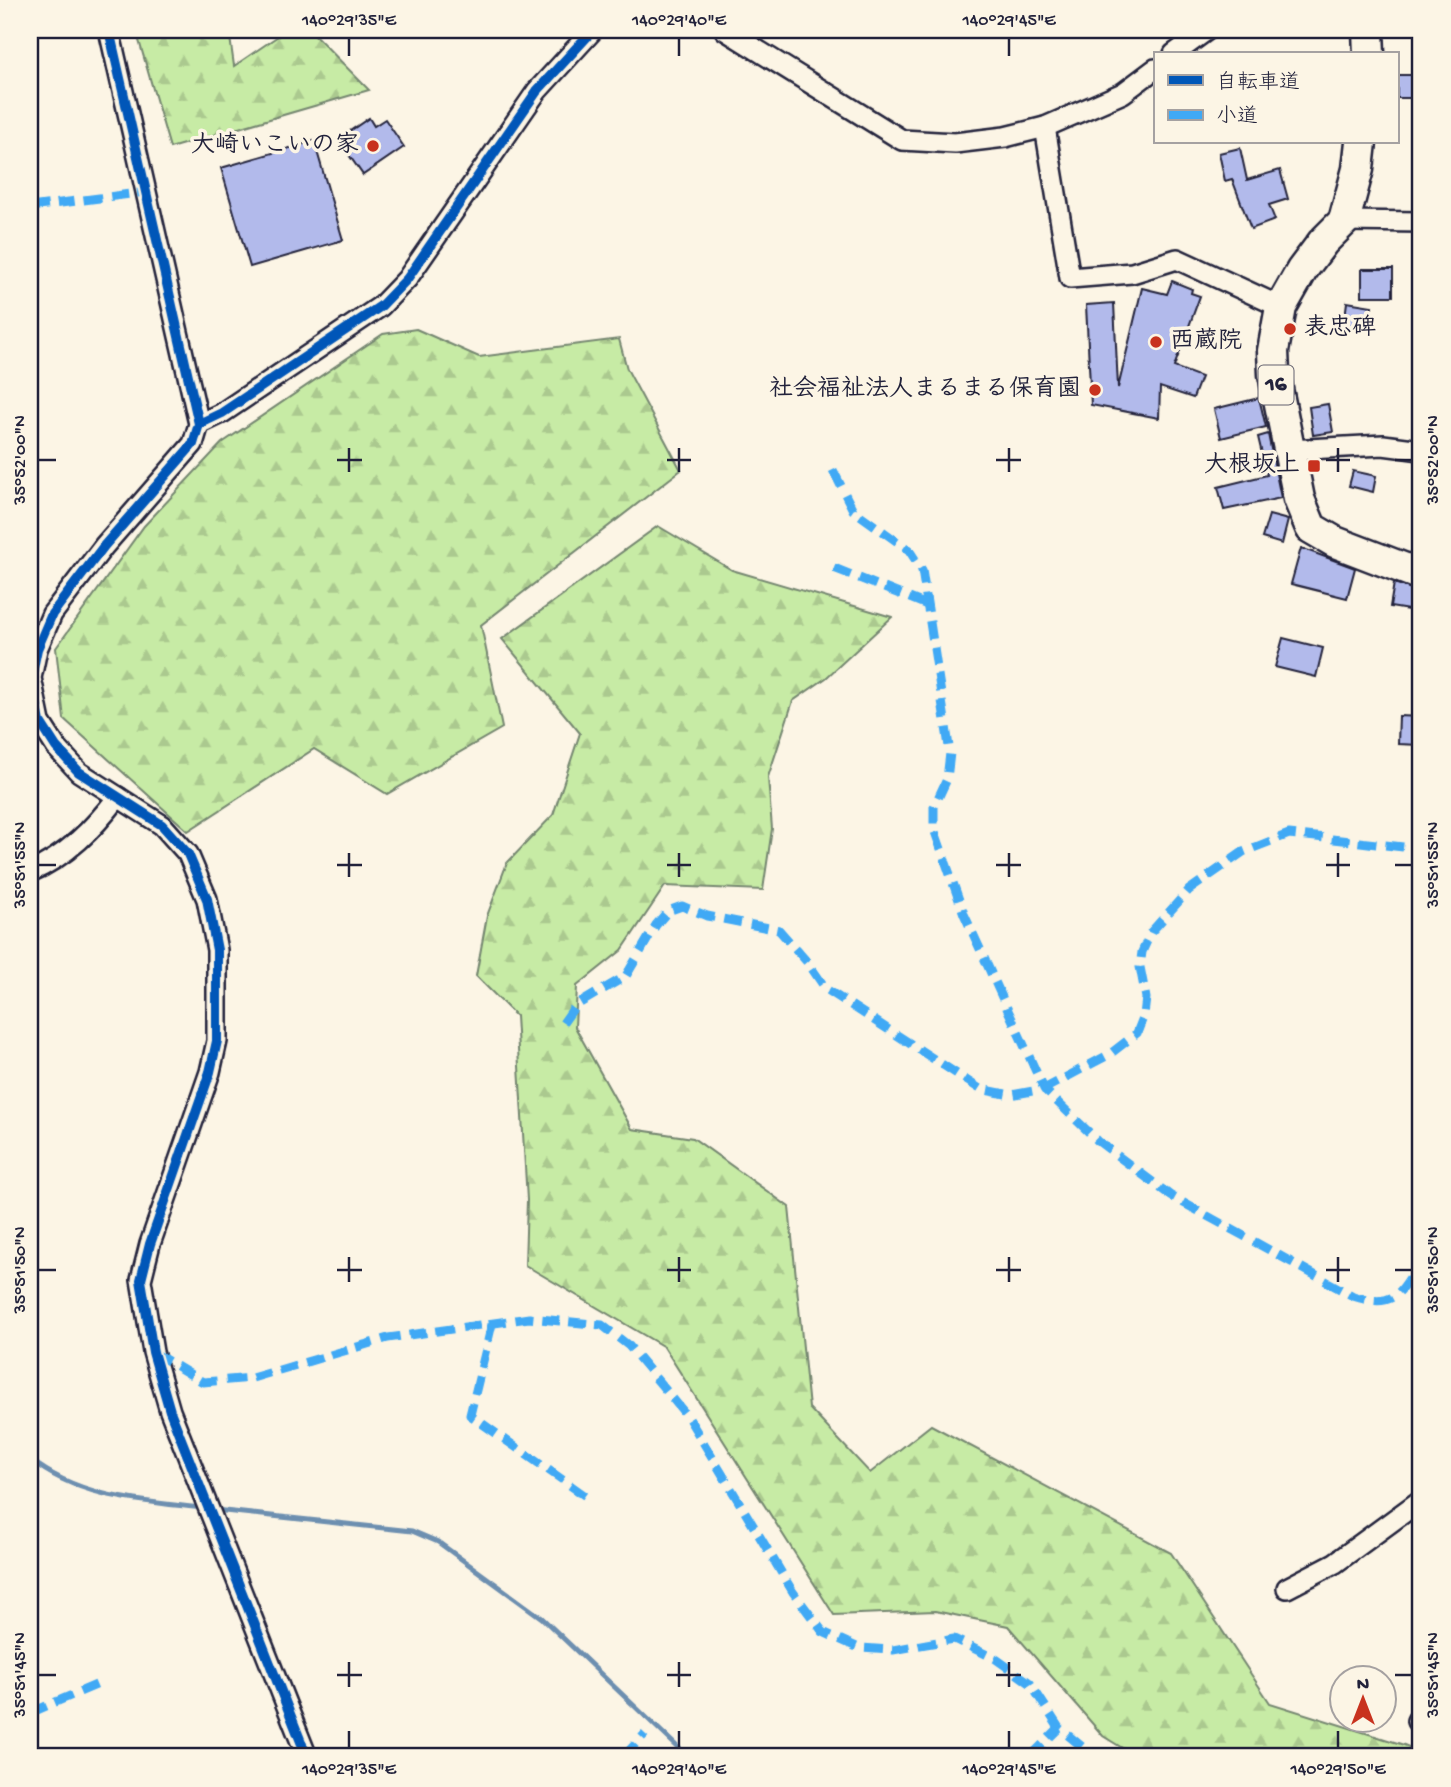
<svg xmlns="http://www.w3.org/2000/svg" width="1451" height="1787" font-family="'Gochi Hand','Klee One',sans-serif">
<defs>
<pattern id="forest-firs" width="22" height="20" patternUnits="userSpaceOnUse" patternTransform="scale(1.75)"><rect width="22" height="20" fill="#c7eba5"/><path d="M5 1l3.5 6h-7zM16 11l3.5 6h-7z" fill="#abc98f"/></pattern>
</defs>
<rect width="100%" height="100%" fill="#fcf5e5"/>
<filter id="ink" filterUnits="userSpaceOnUse"><feTurbulence type="fractalNoise" baseFrequency=".0143" numOctaves="2"/><feDisplacementMap in="SourceGraphic" scale="14" xChannelSelector="R" yChannelSelector="G"/><feConvolveMatrix kernelMatrix="1 2 1 2 8 2 1 2 1" color-interpolation-filters="sRGB"/></filter>
<g filter="url(#ink)">
<g fill="url(#forest-firs)" stroke="#748670" stroke-width="2">
<path d="M136,30H229L234,66L287,30H310L369,90L170,148Z"/>
<path d="M416,329L479,357L619,339L627,369L681,470L481,625L502,728L387,794L314,749L188,831L64,719L56,648L144,526L222,443L383,334Z"/>
<path d="M658,526L732,570L892,617L826,678L793,701L768,777L772,829L763,890L665,886L622,950L577,986L575,1027L632,1129L693,1138L789,1207L809,1408L870,1473L931,1425L1171,1553L1270,1703L1404,1745L1421,1752V1757H1137L1103,1736L1008,1626L935,1611L834,1615L664,1347L525,1265L527,1200L516,1016L476,976L487,916L507,863L553,815L580,733L502,639Z"/>
</g>
<g fill="none" stroke-linecap="round" stroke-linejoin="round">
<g stroke="#6d8fb0" stroke-width="5">
<path d="M30,1459C78,1498 142,1501 202,1508"/>
<path d="M215,1510L412,1531L438,1542L542,1618L688,1757"/>
</g>
</g>
<g fill="#b2baeb" stroke="#22223b" stroke-width="2">
<rect x="1397" y="75" width="24" height="23"/>
<path d="M369,118L374,126L385,119L404,147L363,175L342,145L354,137L350,131Z"/>
<path d="M314,141L343,240L250,267L221,168Z"/>
<path d="M1240,148L1247,180L1280,170L1288,199L1269,205L1275,220L1251,229L1232,179L1225,181L1219,153Z"/>
<rect x="1362" y="269" width="31" height="27"/>
<path d="M1172,281L1192,289L1191,293L1200,296L1174,367L1201,377L1193,398L1160,387L1159,418L1091,405L1086,305L1114,303L1118,388L1142,288L1167,294Z"/>
<path d="M1347,302L1372,306L1369,328L1344,325Z"/>
<path d="M1259,398L1266,427L1221,438L1214,409Z"/>
<path d="M1328,404L1333,432L1313,435L1309,407Z"/>
<path d="M1268,434L1281,498L1224,510L1218,487L1267,475L1258,437Z"/>
<path d="M1353,471L1376,476L1373,492L1349,486Z"/>
<path d="M1269,515L1288,520L1282,544L1262,538Z"/>
<path d="M1301,548L1355,568L1347,598L1291,584Z"/>
<path d="M1394,583L1421,592V612L1390,607Z"/>
<path d="M1283,638L1323,648L1316,677L1275,667Z"/>
<path d="M1399,716L1421,717L1420,745L1398,744Z"/>
</g>
<g fill="none" stroke-linecap="round" stroke-linejoin="round">
<defs>
<g id="street">
<path d="M109,30L199,424L193,444L104,546L52,614L37,649L31,678L40,722L56,747L79,772L162,825L188,854L207,899L217,950V1041L210,1072L150,1244L141,1280L153,1352L170,1411L307,1757"/>
<path d="M725,30L902,140L955,143L1005,137L1045,127L1123,93L1155,69"/>
<path d="M1174,54L1207,30"/>
<path d="M1045,127L1070,278L1132,273L1177,259L1281,307"/>
<path d="M1344,221L1421,222"/>
<path d="M199,424L222,413L381,306L407,279L537,91L593,30"/>
<path d="M1289,450L1383,445L1421,450"/>
<path d="M30,872C67,856 93,829 118,797"/>
<path d="M1287,1588L1335,1563L1421,1500"/>
<path d="M1417,1721L1421,1714"/>
</g>
<g id="primary">
<path d="M1368,30L1369,54"/>
<path d="M1361,142L1358,169L1344,221L1323,242L1302,270L1281,307L1273,351L1274,374L1299,499L1311,528L1335,542L1421,575"/>
</g>
</defs>
<use href="#street" stroke="#22223b" stroke-width="24"/>
<use href="#primary" stroke="#22223b" stroke-width="35"/>
<use href="#street" stroke="#fcf5e5" stroke-width="19"/>
<use href="#primary" stroke="#fcf5e5" stroke-width="30"/>
<g stroke="#3fa9f5" stroke-width="9" stroke-dasharray="18 9" stroke-linecap="butt">
<path d="M30,207L146,192"/>
<path d="M833,470L853,510L909,550L922,570L950,753L947,779L934,807V829L964,914L1044,1089L1098,1141L1171,1196L1353,1296C1396,1309 1399,1294 1421,1260"/>
<path d="M834,568L927,605"/>
<path d="M563,1023L575,1006L626,976L656,925L668,911L682,906L707,916L779,930L808,963L826,989L980,1089L1011,1095L1044,1089L1110,1054L1137,1033L1144,1015L1146,998L1140,967L1142,952L1151,932L1189,890L1243,852L1289,834L1421,849"/>
<path d="M492,1324L470,1415L587,1497"/>
<path d="M153,1352L203,1382L252,1378L388,1338L529,1318L602,1325L629,1346L688,1417L793,1592L823,1632L859,1648L893,1650L954,1639L996,1659L1030,1683L1059,1728L1095,1757"/>
<path d="M30,1713L103,1682"/>
<path d="M623,1757L645,1734"/>
<path d="M1030,1757L1059,1728"/>
</g>
<defs>
<g id="cycleway">
<path d="M109,30L199,424L193,444L104,546L52,614L37,649L31,678L40,722L56,747L79,772L162,825L188,854L207,899L217,950V1041L210,1072L150,1244L141,1280L153,1352L170,1411L307,1757"/>
<path d="M199,424L222,413L381,306L407,279L537,91L593,30"/>
</g>
</defs>
<use href="#cycleway" stroke="#fcf5e5" stroke-width="15"/>
<use href="#cycleway" stroke="#0057b8" stroke-width="10"/>
</g>
</g>
<path fill="none" stroke="#22223b" stroke-width="2.5" d="M349,38V56M679,38V56M1009,38V56M349,448V472M679,448V472M1009,448V472M1338,448V472M38,460H56M337,460H362M667,460H691M996,460H1021M1326,460H1350M1395,460H1412M349,853V877M679,853V877M1009,853V877M1338,853V877M38,865H56M337,865H362M667,865H691M996,865H1021M1326,865H1350M1395,865H1412M349,1257V1282M679,1257V1282M1009,1257V1282M1338,1257V1282M38,1270H56M337,1270H362M667,1270H691M996,1270H1021M1326,1270H1350M1395,1270H1412M349,1662V1687M679,1662V1687M1009,1662V1687M38,1675H56M337,1675H362M667,1675H691M996,1675H1021M1395,1675H1412M349,1731V1748M679,1731V1748M1009,1731V1748M1338,1731V1748"/>
<g fill="#c8321e" stroke="#fcf5e5" stroke-width="2.5">
<circle cx="373" cy="146" r="7"/>
<circle cx="1290" cy="329" r="7"/>
<circle cx="1156" cy="342" r="7"/>
<circle cx="1095" cy="390" r="7"/>
<rect x="1307" y="459" width="14" height="14" rx="3.5"/>
</g>
<g text-anchor="middle" dominant-baseline="central" stroke-width="7" stroke-linejoin="round" paint-order="stroke">
<rect fill="#fcf5e5" stroke="#63616e" stroke-width="2" x="1258.5" y="365.5" width="35" height="39" rx="5"/>
<g font-size="23" font-weight="bold" fill="#22223b">
<text x="1276" y="385">16</text>
</g>
<g font-size="24" font-weight="bold" fill="#22223b" stroke="#fcf5e5" text-anchor="end">
<text x="359" y="146">大崎いこいの家</text>
<text x="1304" y="329" text-anchor="start">表忠碑</text>
<text x="1170" y="342" text-anchor="start">西蔵院</text>
<text x="1081" y="390">社会福祉法人まるまる保育園</text>
<text x="1300" y="466">大根坂上</text>
</g>
</g>
<rect width="1451" height="1787" fill="none" stroke="#fcf5e5" stroke-width="77"/>
<rect x="1154" y="52" width="245" height="91" fill="#fcf5e5" stroke="#a5a1a1" stroke-width="2"/>
<rect x="1168" y="75" width="35" height="10" fill="#0057b8" stroke="#a5a1a1" stroke-width="2"/>
<text x="1216" y="88" font-size="21" fill="#22223b">自転車道</text>
<rect x="1168" y="110" width="35" height="10" fill="#3fa9f5" stroke="#a5a1a1" stroke-width="2"/>
<text x="1216" y="122" font-size="21" fill="#22223b">小道</text>
<g transform="translate(1363 1699)"><circle r="33" fill="#fcf5e5" stroke="#a5a1a1" stroke-width="2"/>
<path d="M0-5L12 26L0 18L-12 26Z" fill="#c8321e"/>
<text y="-10" font-size="19" font-weight="bold" text-anchor="middle" fill="#22223b">N</text>
</g>
<rect x="38" y="38" width="1374" height="1710" fill="none" stroke="#22223b" stroke-width="2.5"/>
<g font-size="18" text-anchor="middle" fill="#22223b">
<text x="349" y="25">140°29'35"E</text>
<text x="679" y="25">140°29'40"E</text>
<text x="1009" y="25">140°29'45"E</text>
<text transform="translate(19 460) rotate(-90)" y="6">35°52'00"N</text>
<text transform="translate(1432 460) rotate(-90)" y="6">35°52'00"N</text>
<text transform="translate(19 865) rotate(-90)" y="6">35°51'55"N</text>
<text transform="translate(1432 865) rotate(-90)" y="6">35°51'55"N</text>
<text transform="translate(19 1270) rotate(-90)" y="6">35°51'50"N</text>
<text transform="translate(1432 1270) rotate(-90)" y="6">35°51'50"N</text>
<text transform="translate(19 1675) rotate(-90)" y="6">35°51'45"N</text>
<text transform="translate(1432 1675) rotate(-90)" y="6">35°51'45"N</text>
<text x="349" y="1774">140°29'35"E</text>
<text x="679" y="1774">140°29'40"E</text>
<text x="1009" y="1774">140°29'45"E</text>
<text x="1338" y="1774">140°29'50"E</text>
</g>
</svg>
